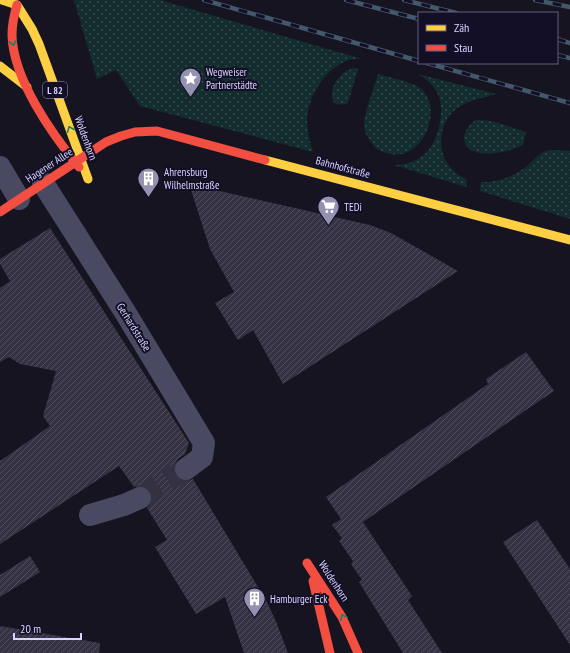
<svg xmlns="http://www.w3.org/2000/svg" width="570" height="653" font-family="'PT Sans Narrow',sans-serif">
<defs>
<pattern id="grass-dots" width="8" height="8" patternUnits="userSpaceOnUse"><rect width="8" height="8" fill="#132c2d"/><path d="M2 2h.1M6 6h.1" fill="none" stroke="#354a4c" stroke-width="1.8" stroke-linecap="round"/></pattern>
<pattern id="building-hatch" width="6" height="6" patternUnits="userSpaceOnUse"><rect width="6" height="6" fill="#343243"/><path d="M-1 1l2-2M0 6l6-6M5 7l2-2" fill="none" stroke="#514f5f"/></pattern>
</defs>
<rect width="100%" height="100%" fill="#161421"/>
<g fill="url(#grass-dots)">
<path d="M74,0H160L362,59C356,59 349,59 344,62C323,72 309,96 307,119C307,130 310,142 313,152L140,106L116,70L97,79Z"/>
<path d="M355,68L358,69L348,103C321,113 331,71 355,68Z"/>
<path d="M378,74C391,78 405,80 417,86C447,103 424,165 387,153C383,152 377,150 374,146C369,140 364,133 364,125C365,109 374,89 378,74Z"/>
<path d="M418,74L496,94C486,97 474,99 464,104C440,115 434,147 450,167C455,173 461,176 467,180L466,187L394,165C419,165 434,150 439,127C445,103 439,86 418,74Z"/>
<path d="M476,120C493,119 509,127 526,132L523,145C510,151 495,155 480,153C459,150 460,130 476,120Z"/>
<path d="M555,150L570,151V219L480,191L481,182C497,183 514,176 526,167C538,157 538,151 555,150Z"/>
</g>
<g fill="url(#building-hatch)">
<path d="M189,184L370,225L391,233L458,271L283,384L253,330L238,340L215,303L234,292L210,249Z"/>
<path d="M50,228L189,443L185,454L178,459L174,464V470L176,476L181,481H187L193,479L267,602L277,624L288,653H244L225,597L196,614L155,547L167,540L147,508L150,505L152,500L151,493L147,488L142,486L134,487L119,466L0,544V461L50,426L43,416L56,371L20,364L9,357L0,362V288L10,281L0,264V259Z"/>
<path d="M526,352L554,391L363,522L412,596L408,600L442,653H403L359,582L362,580L351,564L353,561L339,541L342,538L332,525L341,519L326,497L488,384L486,379Z"/>
<path d="M537,520L570,569V645L503,542Z"/>
<path d="M30,556L40,572L0,597V575Z"/>
<path d="M0,626L100,643L99,653H0Z"/>
</g>
<g fill="none" stroke-linecap="round" stroke-linejoin="round">
<path stroke="#333142" stroke-width="22" stroke-dasharray="22 11" stroke-linecap="butt" d="M140,498L186,469"/>
<g stroke="#4a4962" stroke-width="22">
<path d="M0,167L19,199"/>
<path d="M43,183L125,312L204,443L202,457L186,469"/>
<path d="M90,515L124,505L140,498"/>
</g>
<g stroke="#ffcf43" stroke-width="9">
<path d="M2,0L17,5L32,29L39,44L88,179"/>
<path d="M0,66L27,87"/>
<path d="M265,160L570,240"/>
</g>
<g stroke="#f24e42" stroke-width="9">
<path d="M17,5C14,15 12,25 12,35C13,79 52,134 79,167"/>
<path d="M0,212L106,142L121,136L135,132L157,131L265,160"/>
<path d="M307,563L342,617L358,653"/>
<path d="M313,581L330,653"/>
</g>
<defs>
<g id="rail">
<path d="M204,0L419,61"/>
<path d="M346,0L419,19"/>
<path d="M404,0L456,13"/>
<path d="M535,0L570,7"/>
<path d="M557,39L570,43"/>
<path d="M557,55L570,58"/>
<path d="M427,63L570,103"/>
</g>
</defs>
<use href="#rail" stroke="#43596b" stroke-width="4.5"/>
<use href="#rail" stroke="#130f26" stroke-width="3" stroke-dasharray="9" stroke-linecap="butt"/>
</g>
<defs><path id="oneway-chevron" d="M-2-3.5L2.5 0L-2 3.5" fill="none" stroke-width="1.6" stroke-linecap="round" stroke-linejoin="round"/></defs>
<g stroke="#158265">
<use href="#oneway-chevron" transform="translate(13 43) rotate(78)"/>
<use href="#oneway-chevron" transform="translate(70 129) rotate(-112)"/>
<use href="#oneway-chevron" transform="translate(343 617) rotate(-118)"/>
</g>
<defs>
<symbol id="sight-pin" viewBox="-11 -11 22 30"><path d="M0 17L-7.5 6A9.5 9.5 0 1 1 7.5 6Z" fill="#9591b1" stroke="#130f26"/><path d="M0-6L1.8-2.2L6-1.7L2.9 1.2L3.7 5.4L0 3.3L-3.7 5.4L-2.9 1.2L-6-1.7L-1.8-2.2Z" fill="#fff"/></symbol>
<symbol id="building-pin" viewBox="-11 -11 22 30"><path d="M0 17L-7.5 6A9.5 9.5 0 1 1 7.5 6Z" fill="#9591b1" stroke="#130f26"/><path d="M-4-6H4V6H1V3H-1V6H-4ZM-2.5-4.3h1.7v1.8h-1.7ZM.8-4.3h1.7v1.8H.8ZM-2.5-1h1.7V.8h-1.7ZM.8-1h1.7V.8H.8Z" fill="#fff"/></symbol>
<symbol id="supermarket-pin" viewBox="-11 -11 22 30"><path d="M0 17L-7.5 6A9.5 9.5 0 1 1 7.5 6Z" fill="#9591b1" stroke="#130f26"/><path d="M-6-5.5h2.5l.6 2H6L4.5 2H-2.5L-4.4-4H-6ZM-1.5 3.2a1.3 1.3 0 1 0 .1 0ZM3 3.2a1.3 1.3 0 1 0 .1 0Z" fill="#fff"/></symbol>
</defs>
<g fill-rule="evenodd">
<use href="#sight-pin" x="178" y="66" width="25" height="34"/>
<use href="#building-pin" x="136" y="166" width="25" height="34"/>
<use href="#supermarket-pin" x="316" y="194" width="25" height="34"/>
<use href="#building-pin" x="242" y="586" width="25" height="34"/>
</g>
<g text-anchor="middle" dominant-baseline="central" stroke-width="4" stroke-linejoin="round" paint-order="stroke">
<rect fill="#130f26" stroke="#9e99be" stroke-width="1" x="43" y="82" width="24" height="16" rx="3"/>
<g font-size="10" font-weight="bold" fill="#d9d4ff">
<text x="55" y="90">L 82</text>
</g>
<g font-size="11" fill="#d9d4ff" stroke="#130f26" text-anchor="start">
<text x="206" y="72">Wegweiser<tspan x="206" dy="13">Partnerstädte</tspan></text>
<text x="164" y="172">Ahrensburg<tspan x="164" dy="13">Wilhelmstraße</tspan></text>
<text x="344" y="207">TEDi</text>
<text x="270" y="599">Hamburger Eck</text>
</g>
<g font-size="11" fill="#d9d4ff" stroke="#130f26">
<text transform="translate(86 138) rotate(70)">Woldenhorn</text>
<text transform="translate(49 165) rotate(-33)">Hagener Allee</text>
<text transform="translate(343 167) rotate(15)">Bahnhofstraße</text>
<text transform="translate(134 327) rotate(58)">Gerhardstraße</text>
<text transform="translate(334 581) rotate(57)">Woldenhorn</text>
</g>
</g>
<rect x="418" y="12" width="140" height="52" fill="#130f26" stroke="#625e7d"/>
<rect x="426" y="25" width="20" height="6" fill="#ffcf43" stroke="#625e7d"/>
<text x="454" y="32" font-size="12" fill="#d9d4ff">Zäh</text>
<rect x="426" y="45" width="20" height="6" fill="#f24e42" stroke="#625e7d"/>
<text x="454" y="52" font-size="12" fill="#d9d4ff">Stau</text>
<path d="M14 633v6h67v-6" fill="none" stroke="#d9d4ff" stroke-width="2"/>
<text x="20" y="633" font-size="12" fill="#d9d4ff" stroke="#130f26" stroke-width="3" paint-order="stroke">20 m</text>
</svg>
